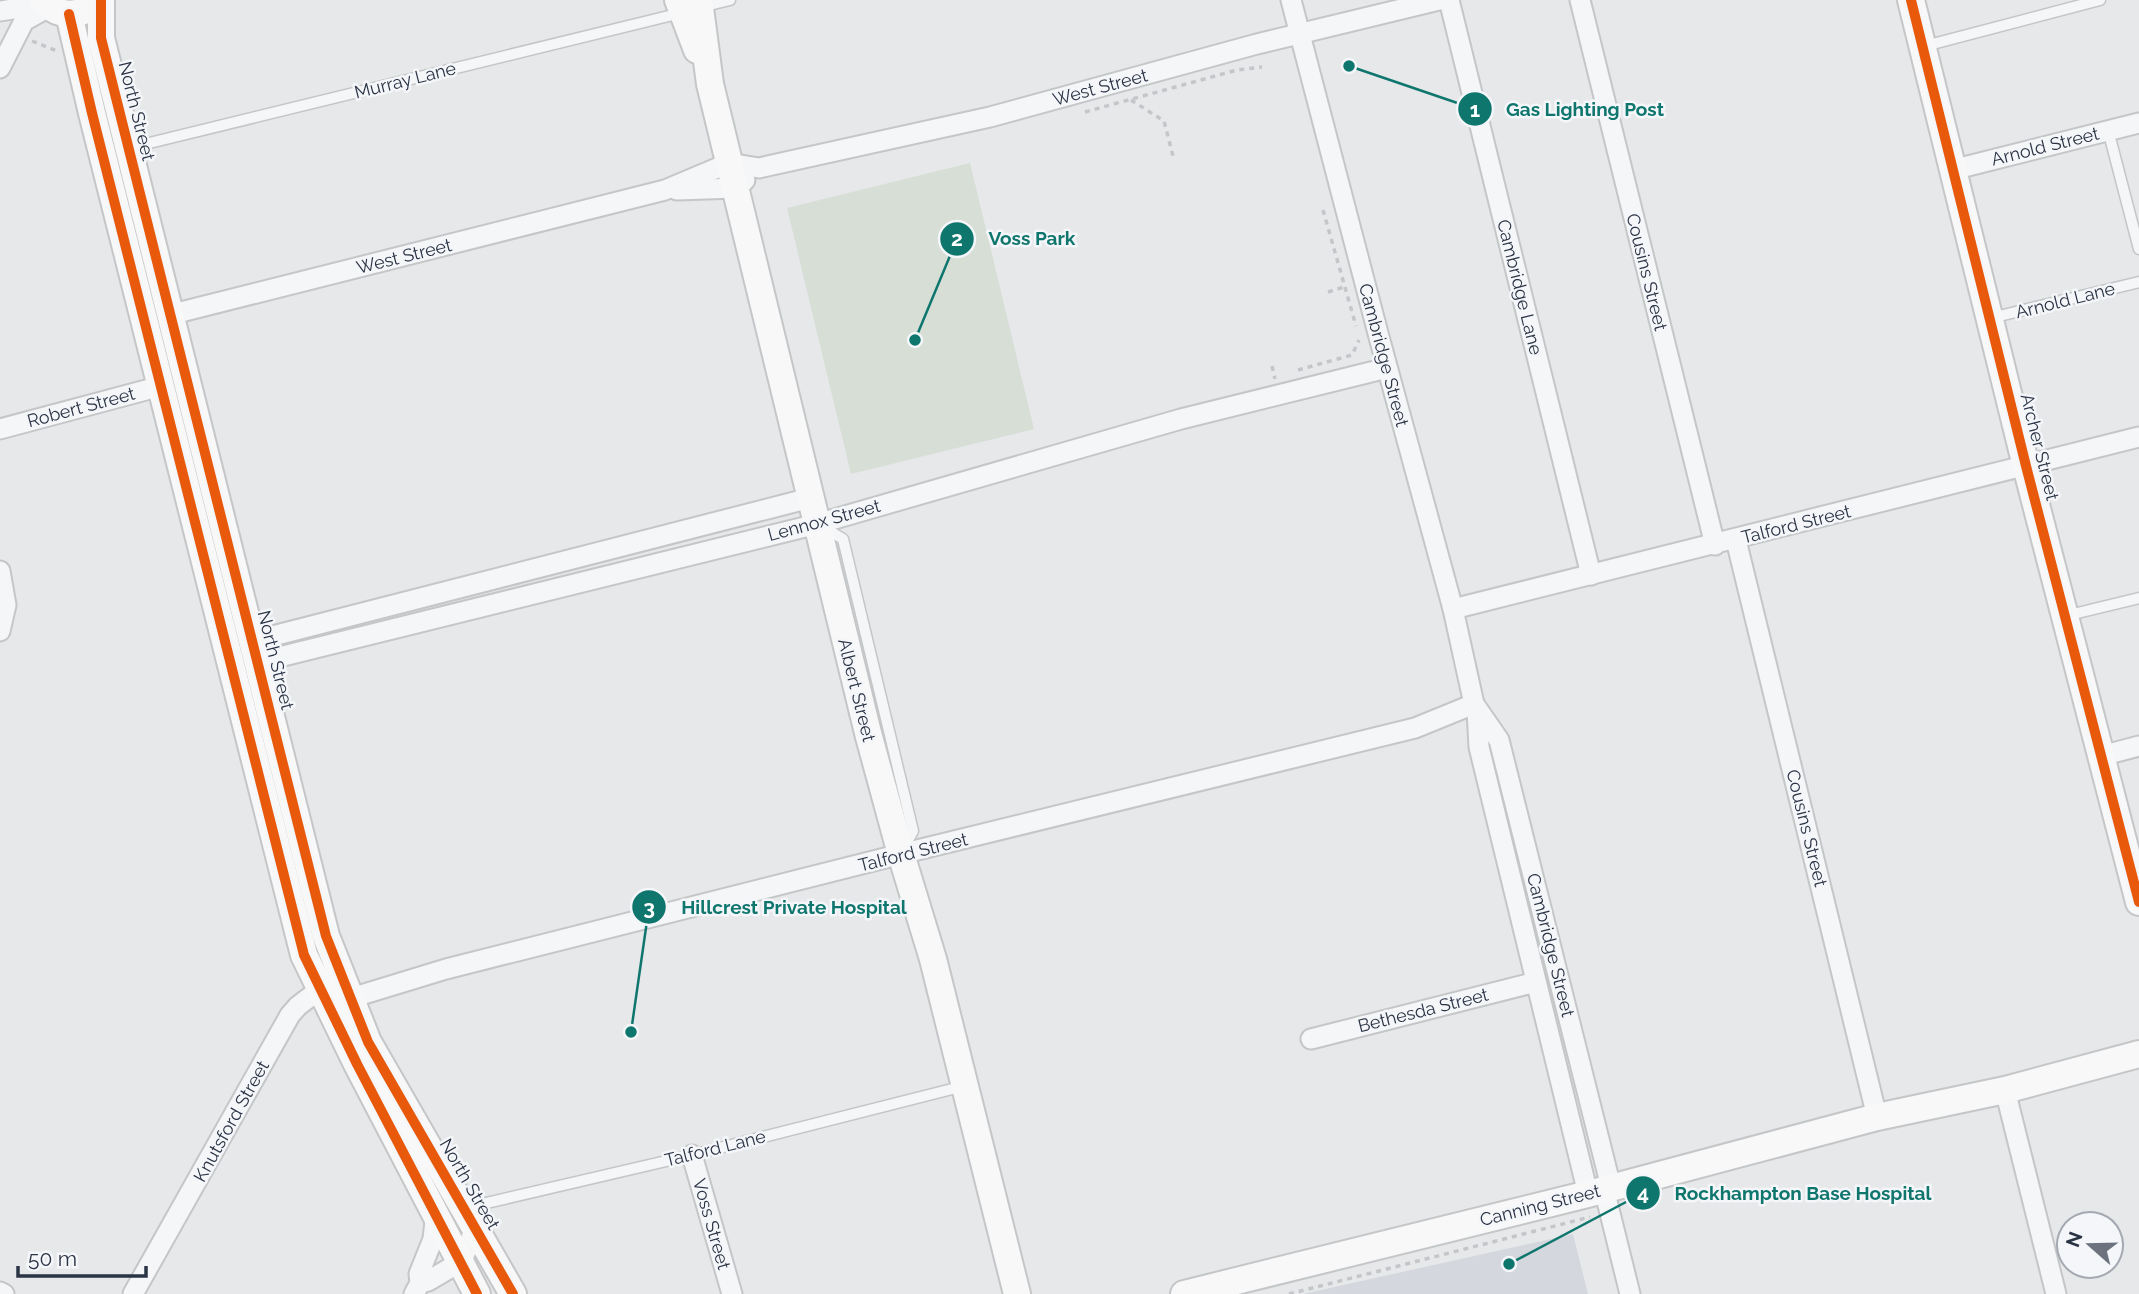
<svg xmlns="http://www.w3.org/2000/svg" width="2139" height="1294" font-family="Raleway,sans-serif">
<rect width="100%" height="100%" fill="#e6e8ea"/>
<path fill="#d4d7dd" d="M1573,1234L1588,1294H1303Z"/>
<path fill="#d6ded6" d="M970,163L1034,429L851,474L787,208Z"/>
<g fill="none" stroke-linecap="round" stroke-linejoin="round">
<defs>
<g id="lane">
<path d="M701,7L730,0"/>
<path d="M1925,46L2100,0"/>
<path d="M2108,130L2139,249"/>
<path d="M129,148L681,13"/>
<path d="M1991,318L2139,282"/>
<path d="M823,527L843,539L913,831L904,847"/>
<path d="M2065,616L2139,598"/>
<path d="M465,1208L692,1155L964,1086"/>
</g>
<g id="street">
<path d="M1291,0L1379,337L1453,609L1474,704L1499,740L1611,1187"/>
<path d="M1449,0L1591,575"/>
<path d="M1580,0L1715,545"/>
<path d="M0,11L45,4"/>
<path d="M0,68L24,21L49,7"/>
<path d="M1952,170L2139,123"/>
<path d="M677,190L737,188L745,180"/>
<path d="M169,315L665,190L729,163L759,168L990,117L1257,44L1439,0"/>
<path d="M0,429L161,386"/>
<path d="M1736,540L1877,1117"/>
<path d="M0,571L6,605L0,631"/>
<path d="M1453,609L2139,437"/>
<path d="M253,641L810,498"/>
<path d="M259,662L817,524L1181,419L1387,368"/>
<path d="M1477,711L1479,747L1588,1194"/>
<path d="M2101,756L2139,746"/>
<path d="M351,998L446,969L901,854L1415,728L1474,704"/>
<path d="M1311,1039L1536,982"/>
<path d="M2005,1090L2056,1294"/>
<path d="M692,1155L732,1294"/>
<path d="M1604,1189L1630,1294"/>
<path d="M420,1283L428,1281L462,1261L475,1228"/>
<path d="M0,1292L4,1294"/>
<path d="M133,1294L290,1015L298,1006L319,990"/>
<path d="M414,1294L420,1283L419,1274L433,1239L436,1212"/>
</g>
<g id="secondary">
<path d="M43,0C54,14 70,17 86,10"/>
<path d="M101,0V38L326,936L368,1042L513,1294"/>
<path d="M678,0L697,50"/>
<path d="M699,0L710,84L868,733L901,854L933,959L1017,1294"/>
<path d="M1911,0L2026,466L2139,902"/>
<path d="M69,14L92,113L304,955L357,1064L477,1294"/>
<path d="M1184,1294L1588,1194L1877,1117L2005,1090L2139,1054"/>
</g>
</defs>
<use href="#lane" stroke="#c4c6c8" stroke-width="13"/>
<use href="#street" stroke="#c4c6c8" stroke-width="23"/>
<use href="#secondary" stroke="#c4c6c8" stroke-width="30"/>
<g stroke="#c5c6ca" stroke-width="3.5" stroke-dasharray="5 5" stroke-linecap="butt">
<path d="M32,41L57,51"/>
<path d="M1131,100L1164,121L1173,156"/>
<path d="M1085,112L1237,70L1262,67"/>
<path d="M1323,210L1356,326"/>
<path d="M1328,292L1344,287"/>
<path d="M1272,366L1275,379"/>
<path d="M1298,370L1352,355L1359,340"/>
<path d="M1289,1294L1590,1217"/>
</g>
<use href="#lane" stroke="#f5f6f7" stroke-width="10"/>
<use href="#street" stroke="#f5f6f7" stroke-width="19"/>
<use href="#secondary" stroke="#f8f8f8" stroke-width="26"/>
<defs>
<g id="cycleway">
<path d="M101,0V38L326,936L368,1042L513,1294"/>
<path d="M1911,0L2026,466L2139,902"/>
<path d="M69,14L92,113L304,955L357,1064L477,1294"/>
</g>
</defs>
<use href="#cycleway" stroke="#f4f6f9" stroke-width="15"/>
<use href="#cycleway" stroke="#e8590c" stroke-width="10"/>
</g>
<g text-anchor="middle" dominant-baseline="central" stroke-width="5" stroke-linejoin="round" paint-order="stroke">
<g font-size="18" fill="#2b3445" stroke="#f4f6f9">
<text transform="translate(405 80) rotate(-14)">Murray Lane</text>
<text transform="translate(1100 87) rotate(-15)">West Street</text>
<text transform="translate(137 111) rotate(76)">North Street</text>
<text transform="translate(2045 146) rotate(-14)">Arnold Street</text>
<text transform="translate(404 256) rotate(-14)">West Street</text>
<text transform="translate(1647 272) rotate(76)">Cousins Street</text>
<text transform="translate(1520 287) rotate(76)">Cambridge Lane</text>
<text transform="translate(2065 300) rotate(-14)">Arnold Lane</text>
<text transform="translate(1384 355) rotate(75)">Cambridge Street</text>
<text transform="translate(81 407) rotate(-15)">Robert Street</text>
<text transform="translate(2040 447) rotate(76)">Archer Street</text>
<text transform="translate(824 520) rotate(-15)">Lennox Street</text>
<text transform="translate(1796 524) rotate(-14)">Talford Street</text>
<text transform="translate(276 660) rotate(76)">North Street</text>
<text transform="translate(857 690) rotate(76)">Albert Street</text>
<text transform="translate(1807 828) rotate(76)">Cousins Street</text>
<text transform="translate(913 852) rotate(-14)">Talford Street</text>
<text transform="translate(1551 945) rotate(76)">Cambridge Street</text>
<text transform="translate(1423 1010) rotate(-14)">Bethesda Street</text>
<text transform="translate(231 1121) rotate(-61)">Knutsford Street</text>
<text transform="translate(715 1148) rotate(-14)">Talford Lane</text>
<text transform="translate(470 1184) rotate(60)">North Street</text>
<text transform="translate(1540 1205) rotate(-14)">Canning Street</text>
<text transform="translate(712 1224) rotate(74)">Voss Street</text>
</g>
</g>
<path fill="none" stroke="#0f766e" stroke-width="2.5" d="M1349 66L1475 109M915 340L957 239M631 1032L649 907M1509 1264L1643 1193"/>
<g fill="#0f766e" stroke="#f4f6f9" stroke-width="2.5">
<circle cx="1349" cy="66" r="7"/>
<circle cx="915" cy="340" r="7"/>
<circle cx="631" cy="1032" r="7"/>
<circle cx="1509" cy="1264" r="7"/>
<circle cx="1475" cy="109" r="18"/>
<circle cx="957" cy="239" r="18"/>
<circle cx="649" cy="907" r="18"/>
<circle cx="1643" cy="1193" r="18"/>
</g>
<g font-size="21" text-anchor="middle" font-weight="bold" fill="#fff">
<text x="1475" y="117">1</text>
<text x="957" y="246">2</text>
<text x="649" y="915">3</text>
<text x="1643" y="1200">4</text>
</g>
<g font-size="19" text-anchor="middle" font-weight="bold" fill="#0f766e" stroke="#f4f6f9" stroke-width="5" stroke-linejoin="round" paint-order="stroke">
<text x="1585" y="116">Gas Lighting Post</text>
<text x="1032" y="245">Voss Park</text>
<text x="794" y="914">Hillcrest Private Hospital</text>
<text x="1803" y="1200">Rockhampton Base Hospital</text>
</g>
<g transform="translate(2090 1245) rotate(290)"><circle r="33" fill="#f4f6f9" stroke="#a4a8b1" stroke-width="2"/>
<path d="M0-5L12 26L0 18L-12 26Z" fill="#6c737f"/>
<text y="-10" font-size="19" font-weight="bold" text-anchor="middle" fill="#2b3445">N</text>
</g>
<path d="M18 1266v10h128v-10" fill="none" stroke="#2b3445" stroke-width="3.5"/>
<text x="28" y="1266" font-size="21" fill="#2b3445" stroke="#f4f6f9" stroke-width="5" paint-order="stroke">50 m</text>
</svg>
